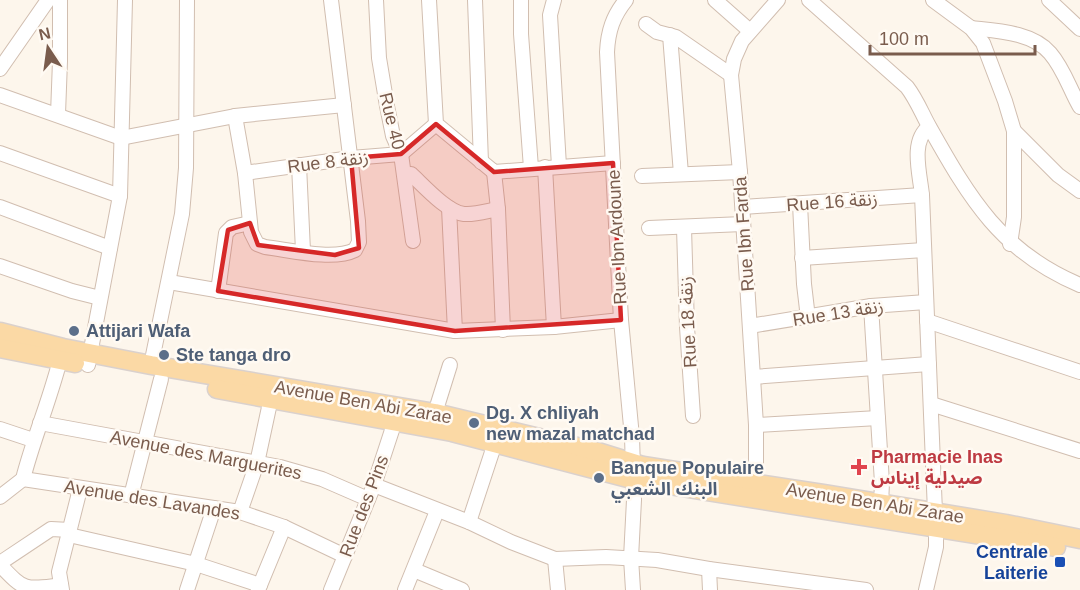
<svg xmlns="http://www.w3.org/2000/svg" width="1080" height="590" font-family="Helvetica,'Noto Sans Arabic',sans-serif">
<rect width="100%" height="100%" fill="#fdf6ec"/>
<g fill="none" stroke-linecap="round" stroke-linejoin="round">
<defs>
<g id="minor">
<path d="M376,0L379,58L387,106L393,136L401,154L413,241"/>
<path d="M429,0L436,124L494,172L613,163"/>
<path d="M475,0L481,162"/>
<path d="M521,0V34L531,168"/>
<path d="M554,0L550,15L559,166"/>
<path d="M626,0C613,16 608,31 607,52L621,320L632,437L634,500L631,558L633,590"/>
<path d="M715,0L750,31"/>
<path d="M809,0L907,87C917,100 922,114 930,128C970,199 1001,252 1080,285"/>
<path d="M933,0L971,28L983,43L1005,101L1014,131V217L1010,244"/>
<path d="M1049,0L1080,29"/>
<path d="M646,24L657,32L676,37L731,75"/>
<path d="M971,28C997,31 1032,32 1050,53C1064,69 1070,90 1080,107"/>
<path d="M670,35L681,174"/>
<path d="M0,69L48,0"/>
<path d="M0,95L121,138L235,116L344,105"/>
<path d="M58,114L60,61V0"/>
<path d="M235,116L245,173L251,232L257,244L265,247C290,250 333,261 355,250L359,242L358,221L331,0"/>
<path d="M929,127C910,141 920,174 922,195L935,512"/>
<path d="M1014,131L1058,175L1080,191"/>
<path d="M0,153L120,196"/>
<path d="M299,165L303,251"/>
<path d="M545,167L554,327"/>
<path d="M494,172L498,209L503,330"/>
<path d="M245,173L351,158L401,154L436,124"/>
<path d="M411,174C424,186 447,212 464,214C475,215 487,211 498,209"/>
<path d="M642,176L740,172"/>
<path d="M800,204L804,284L808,318"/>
<path d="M0,207L110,248"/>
<path d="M743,207L922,195"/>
<path d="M449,208L455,331"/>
<path d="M649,228L743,224"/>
<path d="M684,228L687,327L693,416"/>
<path d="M802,258L924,250"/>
<path d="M0,266L72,291L100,298"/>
<path d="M169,282L455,331L554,327L621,320"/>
<path d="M218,291L226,233L232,227L250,223"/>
<path d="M871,306L882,483L881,504"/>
<path d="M927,321L1080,372"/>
<path d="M750,326L871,306L926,302"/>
<path d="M88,365L120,196L125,0"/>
<path d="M151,365L182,214L186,168L187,0"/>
<path d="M753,377L929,364"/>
<path d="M931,404L1080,451"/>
<path d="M435,413L450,365"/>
<path d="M40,423L280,467L322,479L368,499"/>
<path d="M756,425L878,418"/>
<path d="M0,429L33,440"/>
<path d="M23,479L240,512L284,527L345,556"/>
<path d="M23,479C34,436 52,395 62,352"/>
<path d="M753,484L756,472V425L740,172L731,75L734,59L742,41L778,0"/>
<path d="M374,485L469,522L511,542L555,559L606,557L657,560L709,569L866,590"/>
<path d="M131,496L161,379"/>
<path d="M0,497L23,479"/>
<path d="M240,512L257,463L271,398"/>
<path d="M469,522L495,443"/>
<path d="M69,535L196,564L260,585"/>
<path d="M555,559L558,590"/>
<path d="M0,563L51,529L70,530"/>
<path d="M0,565C24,590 23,590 61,585"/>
<path d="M709,569L710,590"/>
<path d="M414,570L462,590"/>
<path d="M62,590L59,572L80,489"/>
<path d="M187,590L214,508"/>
<path d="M258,590L284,527"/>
<path d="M331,590L374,485L395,421"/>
<path d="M405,590L437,511"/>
<path d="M926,590L936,547V527"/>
</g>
<g id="major">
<path d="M0,332L63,348L151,365L435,413L598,452L643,466L823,494L1006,524L1080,539"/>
<path d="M0,348L75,363"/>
<path d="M217,389L452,432L632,479L1056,547"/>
</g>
</defs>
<use href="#minor" stroke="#d1beb0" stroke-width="16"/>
<use href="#major" stroke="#dad1cd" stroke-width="21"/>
<use href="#minor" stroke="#fff" stroke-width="14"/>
<use href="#major" stroke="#fbd9a5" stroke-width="18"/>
</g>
<path fill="#d62828" fill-opacity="0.2" stroke="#d62828" stroke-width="4.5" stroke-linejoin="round" d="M436,124L494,172L613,163L621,320L455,331L218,291L228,230L250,223L258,245L335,255L359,248L351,158L401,154Z"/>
<g fill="#5c6f8a" stroke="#fffaf3" stroke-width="2">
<circle cx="74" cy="331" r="6"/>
<circle cx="164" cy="355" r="6"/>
<circle cx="474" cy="423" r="6"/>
<circle cx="599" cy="478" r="6"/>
</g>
<path fill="#e0444e" stroke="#fffaf3" stroke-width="2" d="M856 458h6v6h6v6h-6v6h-6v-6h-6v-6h6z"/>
<rect fill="#1a4fb4" stroke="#fffaf3" stroke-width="2" x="1054" y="556" width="12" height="12" rx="3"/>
<g text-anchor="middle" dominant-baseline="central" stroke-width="5" stroke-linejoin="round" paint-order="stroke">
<g font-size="18" fill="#7a5c4d" stroke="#fffaf3">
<text transform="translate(392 121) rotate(76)">Rue 40</text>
<text transform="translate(328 162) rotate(-7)">Rue 8 زنقة</text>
<text transform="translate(832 202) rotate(-4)">Rue 16 زنقة</text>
<text transform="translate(744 234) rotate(-94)">Rue Ibn Farda</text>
<text transform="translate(617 237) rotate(-93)">Rue Ibn Ardoune</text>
<text transform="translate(838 313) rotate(-9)">Rue 13 زنقة</text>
<text transform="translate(688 322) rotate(-93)">Rue 18 زنقة</text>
<text transform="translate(363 402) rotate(10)">Avenue Ben Abi Zarae</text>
<text transform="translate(206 455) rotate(11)">Avenue des Marguerites</text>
<text transform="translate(152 500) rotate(9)">Avenue des Lavandes</text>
<text transform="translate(875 503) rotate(9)">Avenue Ben Abi Zarae</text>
<text transform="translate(364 506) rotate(-69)">Rue des Pins</text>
</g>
<g font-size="18" font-weight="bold" fill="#4e5e75" stroke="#fffaf3" text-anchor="start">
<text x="86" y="331">Attijari Wafa</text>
<text x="176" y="355">Ste tanga dro</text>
<text x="486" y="413">Dg. X chliyah<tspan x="486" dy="21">new mazal matchad</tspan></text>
<text x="611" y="468">Banque Populaire<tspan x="611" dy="21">البنك الشعبي</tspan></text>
</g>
<g font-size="18" font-weight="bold" fill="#be3a42" stroke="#fffaf3" text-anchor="start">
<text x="871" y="457">Pharmacie Inas<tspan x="871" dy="21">صيدلية إيناس</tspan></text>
</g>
<g font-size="18" font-weight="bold" fill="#164399" stroke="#fffaf3" text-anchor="end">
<text x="1048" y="552">Centrale<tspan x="1048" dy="21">Laiterie</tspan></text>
</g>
</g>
<g transform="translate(48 48) rotate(347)" stroke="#fffaf3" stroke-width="4.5" paint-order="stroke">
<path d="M0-4.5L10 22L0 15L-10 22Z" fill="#7a5c4d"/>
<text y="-9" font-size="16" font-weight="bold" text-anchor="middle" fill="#7a5c4d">N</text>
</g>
<path d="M870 45v9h165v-9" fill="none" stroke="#7a5c4d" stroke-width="3"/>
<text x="879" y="45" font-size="18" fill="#7a5c4d" stroke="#fffaf3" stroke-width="4.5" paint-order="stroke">100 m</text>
</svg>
